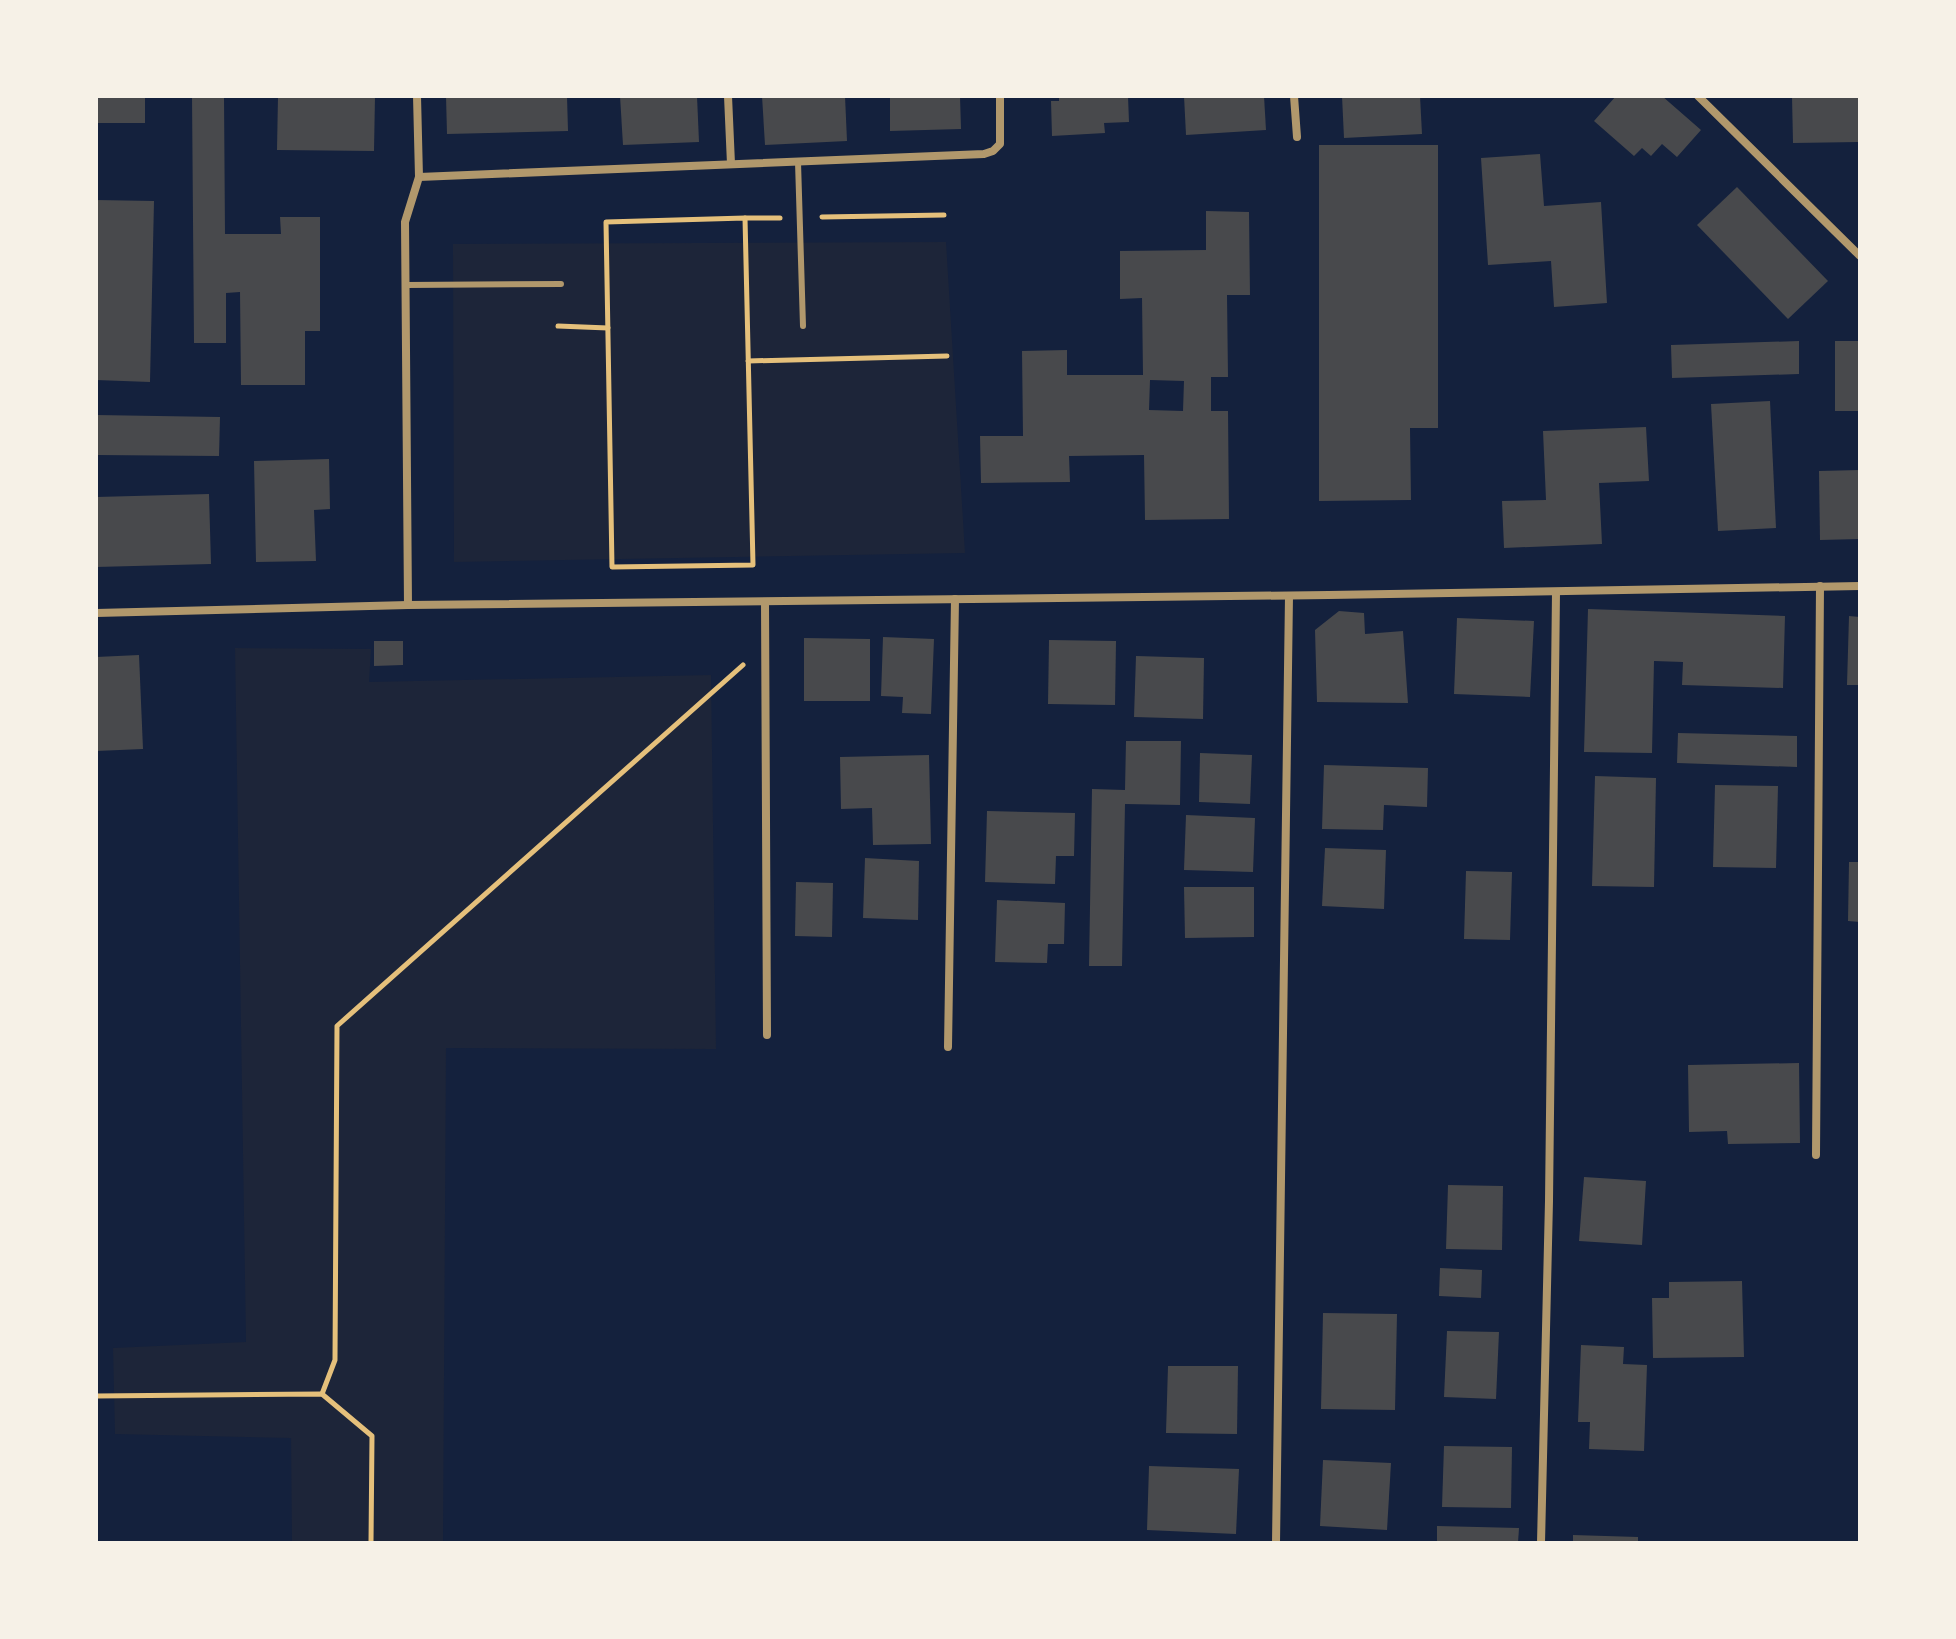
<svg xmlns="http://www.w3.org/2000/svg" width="1956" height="1639" font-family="'Sofia Sans Condensed',sans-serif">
<rect width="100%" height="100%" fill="#14213d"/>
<g fill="#1d2539">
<path d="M946,242L965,553L454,562L453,244Z"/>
<path d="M235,648L371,649L369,682L711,675L716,1049L446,1048L443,1543H292L291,1438L115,1434L113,1348L246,1342Z"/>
</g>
<g fill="#48494c" fill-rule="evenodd">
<rect x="96" y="96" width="49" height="27"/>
<path d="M192,96H224L225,234H281L280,217H320V331H305V385H241L240,292L226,293V343H194Z"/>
<path d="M278,96H375L374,151L277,150Z"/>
<path d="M446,96H567L568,131L447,134Z"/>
<path d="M620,96H697L699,142L623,145Z"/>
<path d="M762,96H845L847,141L765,145Z"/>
<path d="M890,96H960L961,129L890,131Z"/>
<path d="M1059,96H1128L1129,122L1104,123L1105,133L1052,136L1051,101H1059Z"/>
<path d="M1184,96H1264L1266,130L1186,135Z"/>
<path d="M1342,96H1420L1422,134L1344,138Z"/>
<path d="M1616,96H1662L1701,130L1677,157L1662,144L1651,156L1642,148L1634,156L1594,121Z"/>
<path d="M1792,96H1858L1859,142L1793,143Z"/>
<path d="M1319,145H1438V428H1410L1411,500L1319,501Z"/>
<path d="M1540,154L1544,206L1601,202L1607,303L1554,307L1551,261L1488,265L1481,158Z"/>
<path d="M1737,187L1828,281L1788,319L1697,225Z"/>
<path d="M96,200L154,201L150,382L96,380Z"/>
<path d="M1206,211L1249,212L1250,295H1227L1228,377H1211V411H1228L1229,519L1145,520L1144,455L1069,456L1070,482L981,483L980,436H1023L1022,351L1067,350V375H1143L1142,298L1120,299V251L1206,250ZM1150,380L1184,381L1183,411L1149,410Z"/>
<path d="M1799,341V374L1672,378L1671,345Z"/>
<rect x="1835" y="341" width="25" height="70"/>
<path d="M1770,401L1776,528L1718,531L1711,404Z"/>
<path d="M96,415L220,417L219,456L96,455Z"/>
<path d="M1646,427L1649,481L1599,483L1602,544L1504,548L1502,501L1546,500L1543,431Z"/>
<path d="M329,459L330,509L314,510L316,561L256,562L254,461Z"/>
<path d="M1860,470V539L1820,540L1819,471Z"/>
<path d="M209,494L211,564L96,567V497Z"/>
<path d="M1588,609L1785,616L1783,688L1682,685L1683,662L1654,661L1652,753L1584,752Z"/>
<path d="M1339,611L1364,613L1365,634L1403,631L1408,703L1317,702L1315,630Z"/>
<path d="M1849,616L1860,617V685H1847Z"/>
<path d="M1457,618L1534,621L1530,697L1454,694Z"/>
<path d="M883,637L934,639L931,714L902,713L903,697L881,696Z"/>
<path d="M804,638L870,639V701H804Z"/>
<path d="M1049,640L1116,641L1115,705L1048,704Z"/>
<path d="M374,641H403V665L374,666Z"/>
<path d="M139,655L143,749L96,751V657Z"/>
<path d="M1136,656L1204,658L1203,719L1134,717Z"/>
<path d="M1678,733L1797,736V767L1677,763Z"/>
<path d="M1126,741H1181L1180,805L1125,804L1122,966H1089L1092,789L1125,790Z"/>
<path d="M1200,753L1252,755L1250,804L1199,802Z"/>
<path d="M929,755L931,844L873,845L872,808L841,809L840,757Z"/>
<path d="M1324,765L1428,768L1427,807L1384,805L1383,830L1322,829Z"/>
<path d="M1595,776L1656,778L1654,887L1592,886Z"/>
<path d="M1715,785L1778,786L1776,868L1713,867Z"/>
<path d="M987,811L1075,813L1074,856H1056L1055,884L985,882Z"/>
<path d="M1186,815L1255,818L1253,872L1184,870Z"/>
<path d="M1325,848L1386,850L1384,909L1322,906Z"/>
<path d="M865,858L919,861L918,920L863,918Z"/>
<path d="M1849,862H1860V922L1848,921Z"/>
<path d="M1466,871L1512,872L1510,940L1464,939Z"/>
<path d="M796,882L833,883L832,937L795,936Z"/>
<path d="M1184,887H1254V937L1185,938Z"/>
<path d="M997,900L1065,903L1064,944H1048L1047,963L995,962Z"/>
<path d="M1799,1063L1800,1143L1728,1144L1727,1131L1689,1132L1688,1065Z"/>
<path d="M1584,1177L1646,1181L1642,1245L1579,1241Z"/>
<path d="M1448,1185L1503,1186L1502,1250L1446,1249Z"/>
<path d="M1440,1268L1482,1270L1481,1298L1439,1296Z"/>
<path d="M1742,1281L1744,1357L1653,1358L1652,1298H1669V1282Z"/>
<path d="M1323,1313L1397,1314L1395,1410L1321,1409Z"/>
<path d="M1447,1331L1499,1332L1496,1399L1444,1397Z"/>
<path d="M1581,1345L1624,1347L1623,1364L1647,1365L1644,1451L1589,1449L1590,1422H1578Z"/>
<path d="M1168,1366H1238L1237,1434L1166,1433Z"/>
<path d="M1444,1446L1512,1447L1511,1508L1442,1507Z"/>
<path d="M1323,1460L1391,1463L1387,1530L1320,1526Z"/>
<path d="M1149,1466L1239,1469L1236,1534L1147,1530Z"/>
<path d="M1437,1526L1519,1528L1518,1543H1437Z"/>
<path d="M1573,1535L1638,1537V1543H1573Z"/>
</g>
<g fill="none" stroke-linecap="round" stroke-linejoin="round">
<g stroke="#e5c07b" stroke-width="5">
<path d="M822,217L944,215"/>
<path d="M745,218L753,565L612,567L606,222Z"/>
<path d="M745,218H780"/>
<path d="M558,326L608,328"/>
<path d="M748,361L947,356"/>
<path d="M322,1394L335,1360L337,1026L743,665"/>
<path d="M96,1396L322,1394L372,1436L371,1543"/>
</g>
<g stroke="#b1986c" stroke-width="6">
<path d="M798,162L803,326"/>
<path d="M406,285L561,284"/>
</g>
<g stroke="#b1986c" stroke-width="8">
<path d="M728,96L731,164"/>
<path d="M1294,96L1297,137"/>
<path d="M1698,96L1860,256"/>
<path d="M419,177L984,154L993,151L1000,144V96"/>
<path d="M765,602L767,1035"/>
<path d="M408,605L405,222L419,177L417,96"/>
<path d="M96,613L408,605L1329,595L1860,586"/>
<path d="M948,1047L955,599"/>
<path d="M1816,1155L1820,586"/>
<path d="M1276,1543L1289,596"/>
<path d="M1541,1543L1549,1201L1556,592"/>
</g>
</g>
<rect width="1956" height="1639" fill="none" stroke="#f6f1e7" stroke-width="196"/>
</svg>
